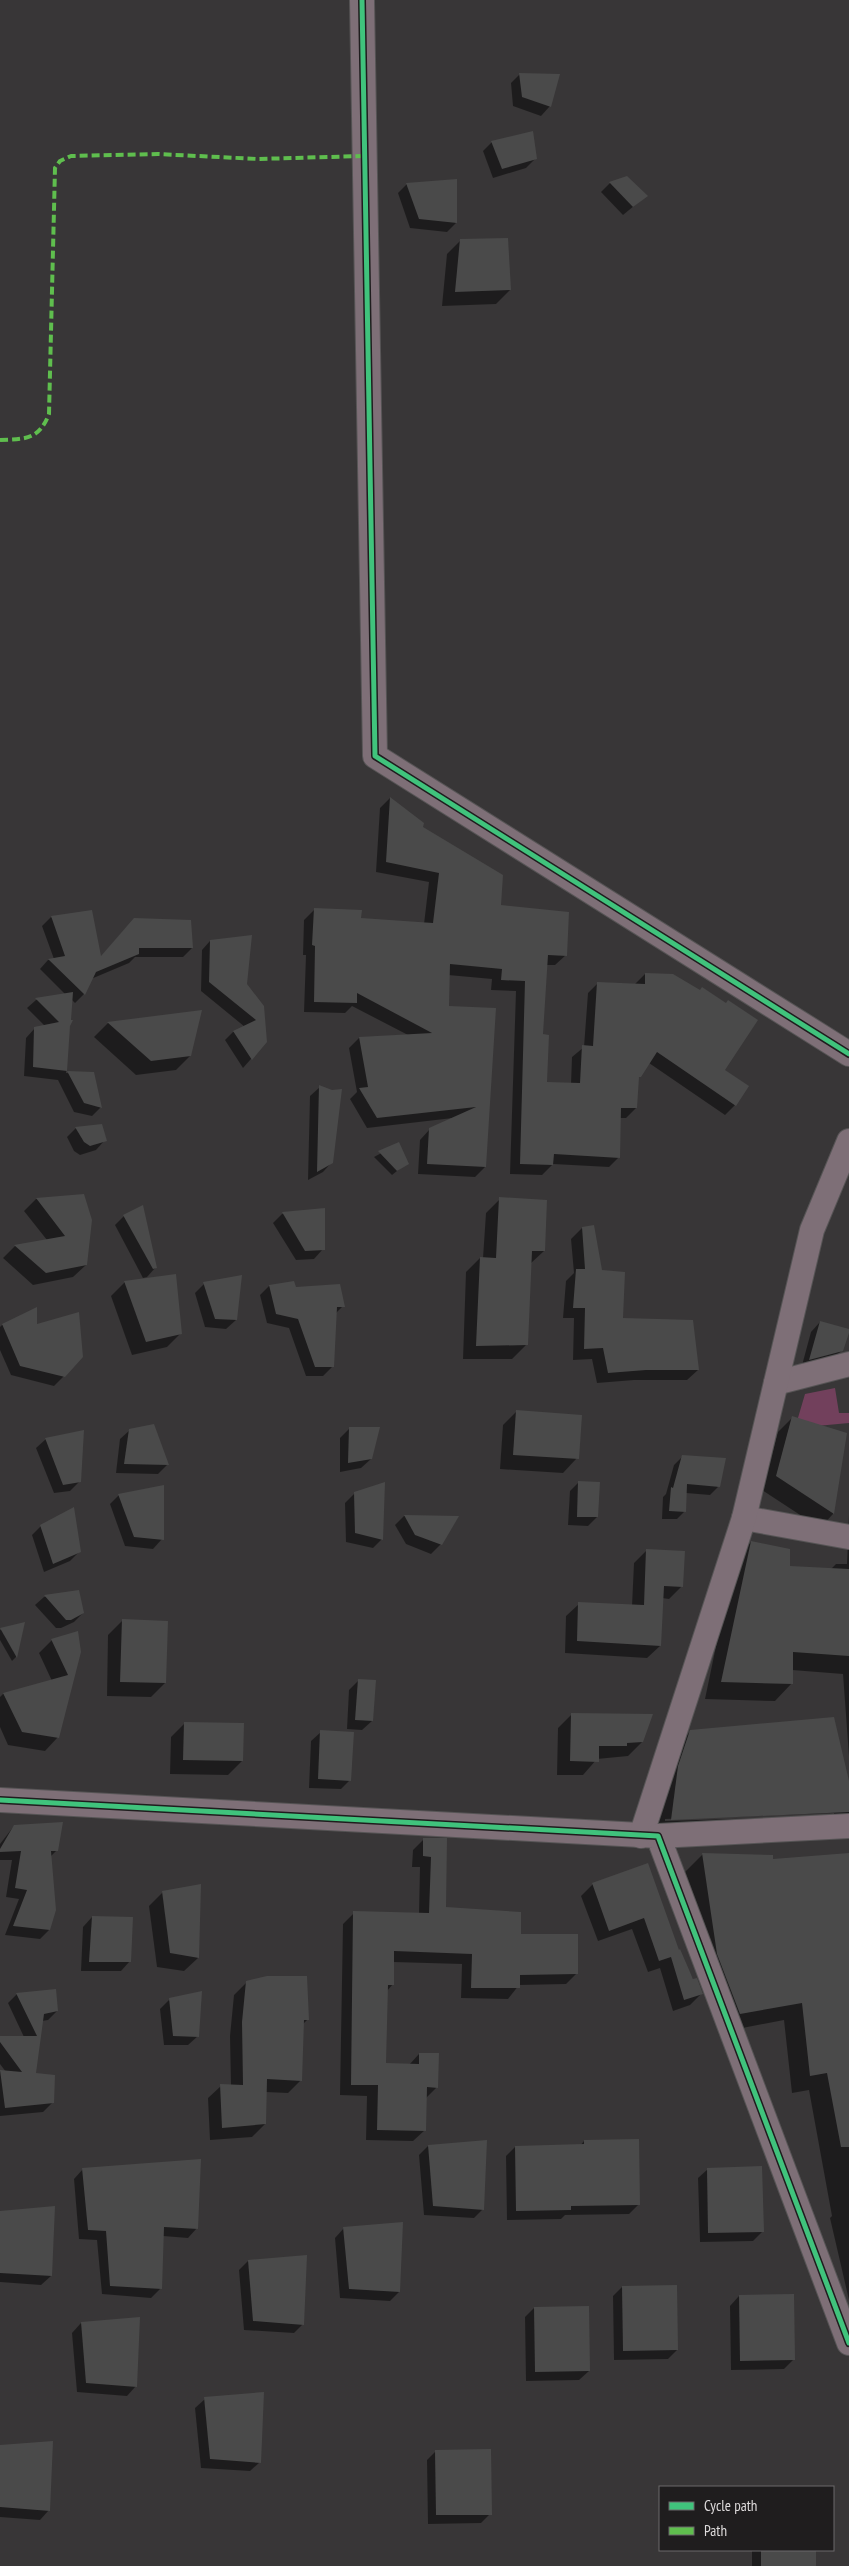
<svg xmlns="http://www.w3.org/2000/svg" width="849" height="2566" font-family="'PT Sans Narrow',sans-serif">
<rect width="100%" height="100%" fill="#383637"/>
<path fill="#72405c" d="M835,1388L839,1413H849V1423L795,1428L805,1394Z"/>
<g fill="#0007" fill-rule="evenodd">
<path d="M520,74L550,106L541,116L513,106L511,83Z"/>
<path d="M492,142L535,159L526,168L493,178L483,151Z"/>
<path d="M627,178L646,196L623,215L601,192L610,183Z"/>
<path d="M407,184L456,223L447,232L410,228L398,193Z"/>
<path d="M461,240L510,290L496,304L442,306L447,254Z"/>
<path d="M390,798L500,906L566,955L555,965H546L541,1036L546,1083L571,1084L572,1057L584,1047L588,993L598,983L635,984L645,974L723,1071L735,1105L725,1115L649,1063L637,1079L636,1108L626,1118H619V1157L609,1167L553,1164L542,1175L510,1174L516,991L491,990L492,979L448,975V1008L495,1009L485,1167L475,1177L418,1174L420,1140L430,1129L453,1118L367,1128L350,1099L357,1092L349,1048L359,1038L408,1035L352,1006L345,1013L304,1012L306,955H303L304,920L314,910L360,919L424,924L429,882L376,872L380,808Z"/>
<path d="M51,917L100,958L125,929L192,948L183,957H135L129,963L91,979L84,994L75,1003L71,999L66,1073L93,1074L101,1107L92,1116L74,1112L58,1080L24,1076L26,1038L35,1028L45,1026L27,1008L36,1000L66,995L40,969L48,960L54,959L42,926Z"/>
<path d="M210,941L246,985L266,1042L243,1068L225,1040L233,1032L245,1027L201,991L202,950Z"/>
<path d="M200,1011L190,1056L176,1070L136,1075L94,1037L108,1023Z"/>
<path d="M320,1087L332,1162L323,1172L308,1180L310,1096Z"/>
<path d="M76,1128L105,1140L96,1150L80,1155L74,1151L67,1137Z"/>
<path d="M398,1144L407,1163L392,1175L374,1157Z"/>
<path d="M83,1196L86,1265L73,1277L33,1285L3,1258L15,1246L47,1240L24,1211L36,1199Z"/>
<path d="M500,1199L544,1251L530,1264L526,1345L512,1359H463L466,1272L480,1258H483L486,1213Z"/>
<path d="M323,1209V1249L314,1259L296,1260L273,1223L282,1214Z"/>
<path d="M124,1216L156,1267L147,1277L143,1278L115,1225Z"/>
<path d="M582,1228L622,1320L698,1370L687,1380H634L597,1383L592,1359L573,1360L574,1318H563L566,1281L574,1273L571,1239Z"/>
<path d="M125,1282L181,1333L167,1347L132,1355L111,1296Z"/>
<path d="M204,1284L236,1320L226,1329L205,1327L195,1293Z"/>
<path d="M269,1286L295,1288L343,1306L335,1314L332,1367L323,1376H306L289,1328L267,1323L260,1295Z"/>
<path d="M820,1322L841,1351L832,1360L801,1369L811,1332Z"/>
<path d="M2,1325H36L64,1376L54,1386L11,1375L0,1350V1327Z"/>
<path d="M517,1411L577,1458L563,1473L500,1469L503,1425Z"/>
<path d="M792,1418L845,1434L833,1514L820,1528L762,1490L778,1432Z"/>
<path d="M350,1428L371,1459L361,1468L340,1472V1438Z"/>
<path d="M130,1430L167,1465L158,1474L116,1473L120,1439Z"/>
<path d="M46,1439L80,1481L70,1491L54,1493L36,1448Z"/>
<path d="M683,1456L718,1487L710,1495L686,1493L685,1511L677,1519H662L663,1497L666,1494L674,1465Z"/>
<path d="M579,1482L597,1517L588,1526L568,1525L570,1491Z"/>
<path d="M355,1493L382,1539L373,1548L346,1542L345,1503Z"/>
<path d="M119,1495L162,1539L153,1549L125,1546L110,1504Z"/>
<path d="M849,1515V1756L843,1674L792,1670V1683L775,1701L705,1699L734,1560L751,1542L789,1568L831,1569L836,1564H847Z"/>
<path d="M404,1516L457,1517L441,1544L431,1554L406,1544L395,1525Z"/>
<path d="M41,1526L80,1551L70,1561L44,1572L32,1535Z"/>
<path d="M647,1550L682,1586L669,1599L662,1598L660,1646L647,1658L565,1653L566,1616L579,1604L632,1606L634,1563Z"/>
<path d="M78,1591L83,1613L74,1622L61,1628H56L35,1605L44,1597Z"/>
<path d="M122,1621L165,1683L151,1697L107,1696L108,1635Z"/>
<path d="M24,1624L16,1657L12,1661L0,1640V1630Z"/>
<path d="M52,1640L80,1652L58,1737L45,1751L8,1745L0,1727V1697L3,1694L52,1681L39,1653Z"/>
<path d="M359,1680L372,1721L362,1730L347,1729L349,1690Z"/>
<path d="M572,1714L642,1742L628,1756L597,1759L583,1775H557L558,1728Z"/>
<path d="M185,1723L242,1761L228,1775L170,1774L171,1737Z"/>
<path d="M321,1732L350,1780L341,1789L309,1788L311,1741Z"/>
<path d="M690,1732L849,1787V1819L654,1837L672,1750ZM834,1813V1816L665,1821V1819Z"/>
<path d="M14,1826L57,1850L51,1856L49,1930L40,1939L5,1935L19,1899L6,1897L12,1860H0V1844Z"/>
<path d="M424,1839L446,1840L445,1908L520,1936L577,1973L566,1984L519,1985L508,1999L461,1998L462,1964L393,1962V1984L387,1991L385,2064L409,2065L419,2054L437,2087L425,2099V2130L413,2141L366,2140L367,2096L340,2095L343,1924L354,1913L419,1914L420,1867H412L413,1850Z"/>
<path d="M703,1854L772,1860L849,1854V2300L830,2218L832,2216L809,2090L792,2093L784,2020L722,2032L699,1973L685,1872Z"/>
<path d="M647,1865L678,1951L701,1994L690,2005L673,2011L660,1968L648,1972L632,1929L598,1941L581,1896L593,1884Z"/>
<path d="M163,1892L198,1958L184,1971L157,1967L149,1906Z"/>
<path d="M92,1917L130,1961L121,1971H81L83,1927Z"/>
<path d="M247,1982L308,2019L302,2025L301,2080L288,2093L265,2092V2124L252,2137L210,2140L208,2098L221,2086H231L230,2036L234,1995Z"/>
<path d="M17,1994L57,2011L48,2020L42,2021L34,2074L53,2102L43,2112L0,2116V2071L6,2072L0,2064V2037H24L8,2003Z"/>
<path d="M169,2000L198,2036L188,2045H164L160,2009Z"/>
<path d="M584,2141L639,2204L629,2214L565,2215L561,2219L507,2220L506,2156L515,2147L580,2146Z"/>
<path d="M428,2146L483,2209L474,2218L424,2215L419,2155Z"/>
<path d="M83,2169L197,2228L188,2238L163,2236L160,2289L151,2298L102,2294L97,2240L79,2239L74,2179Z"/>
<path d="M708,2169L762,2232L753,2241L700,2242L698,2178Z"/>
<path d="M0,2212L51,2276L41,2285L0,2282Z"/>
<path d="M344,2228L399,2292L390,2301L340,2298L335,2238Z"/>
<path d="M248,2261L303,2324L294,2333L244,2330L239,2270Z"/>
<path d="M622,2287L677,2350L668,2359L614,2360L613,2296Z"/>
<path d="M739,2296L794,2359L784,2369L731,2370L730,2306Z"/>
<path d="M534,2308L589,2371L579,2380L526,2381L525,2317Z"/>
<path d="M81,2323L136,2386L127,2396L77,2392L72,2333Z"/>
<path d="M205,2399L260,2462L250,2471L201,2468L195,2408Z"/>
<path d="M0,2446L49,2510L40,2520L0,2517Z"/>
<path d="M436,2451L490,2514L481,2523L428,2524L427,2460Z"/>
<rect x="752" y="2550" width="63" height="16"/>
</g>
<g fill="#4a4a4a">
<path d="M519,73L560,74L551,107L522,97Z"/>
<path d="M533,131L537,159L502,169L491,141Z"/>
<path d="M627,176L648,196L633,207L609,182Z"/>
<path d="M457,179V223L419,219L406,183Z"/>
<path d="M508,238L511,290L455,292L460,239Z"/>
<path d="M390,797L424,823L423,827L503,875L501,905L569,912L567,956L548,955L543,1034L549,1035L547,1082L580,1083L582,1045L593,1046L597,982L645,984V973L673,974L700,990L702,987L726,1003L728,1000L758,1020L725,1070L749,1086L736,1106L657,1052L641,1077H639L637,1108H621L620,1158L554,1154L553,1165L520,1164L525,981L501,980L502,969L450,964L449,1006L496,1008L486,1167L427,1164L429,1128L476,1107L377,1118L359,1088L368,1087L359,1037L432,1033L357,993V1003L314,1002L315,946L312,945L314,908L362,910L361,918L433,923L439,873L386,862Z"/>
<path d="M92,910L101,956L134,918L191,920L193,948H139V954L96,972L85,995L48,959L65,956L51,916Z"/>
<path d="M252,935L247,984L264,1006L267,1042L252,1060L233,1031L256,1020L209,982L210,940Z"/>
<path d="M73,992L71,1020H73L70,1026L67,1071L33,1067L34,1027L59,1022L35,998Z"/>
<path d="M202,1010L191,1056L151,1061L107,1022Z"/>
<path d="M67,1071L94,1072L102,1108L84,1103Z"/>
<path d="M319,1085L332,1090L342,1089L333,1163L317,1172Z"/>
<path d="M102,1124L107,1141L90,1146L84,1142L75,1127Z"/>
<path d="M399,1142L409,1164L397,1171L378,1151Z"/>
<path d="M84,1194L92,1220L87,1265L46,1273L14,1245L65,1236L36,1198Z"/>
<path d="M499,1197L547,1200L545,1251H532L528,1345L476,1346L480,1257L496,1258Z"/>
<path d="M143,1205L157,1268L153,1269L123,1215Z"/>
<path d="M325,1208V1250L305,1251L282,1212Z"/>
<path d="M594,1225L602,1270L625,1272L623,1318L693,1320L699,1370H646L608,1373L603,1348L584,1349L585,1308H573L576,1269H585L582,1227Z"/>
<path d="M176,1274L182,1334L146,1342L124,1281Z"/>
<path d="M242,1275L237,1320L215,1319L203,1282Z"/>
<path d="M294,1281L296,1287L340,1284L345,1307H337L334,1367H315L298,1319L276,1314L269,1285Z"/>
<path d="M37,1307V1324L79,1312L83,1357L65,1377L20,1366L2,1324Z"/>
<path d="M820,1321L849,1329V1333L843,1351L809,1360Z"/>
<path d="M516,1410L582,1415L579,1459L513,1455Z"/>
<path d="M792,1416L847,1433L834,1514L776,1476Z"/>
<path d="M154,1424L169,1465L124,1464L129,1429Z"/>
<path d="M349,1427H380L372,1459L348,1463Z"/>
<path d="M84,1430L81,1482L63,1485L45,1438Z"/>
<path d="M682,1455L726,1458L720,1487L687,1484L686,1512L669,1511L671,1487L673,1488Z"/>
<path d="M578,1481L600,1482L598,1517H577Z"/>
<path d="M385,1482L383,1540L355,1533L354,1492Z"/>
<path d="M164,1485V1540L134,1537L118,1494Z"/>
<path d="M74,1507L81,1552L53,1564L40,1525Z"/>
<path d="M404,1515L459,1516L442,1545L415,1535Z"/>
<path d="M751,1541L790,1549V1566L849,1569V1656L793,1652V1684L721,1682Z"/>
<path d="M646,1549L685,1551L683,1587L664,1586L661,1646L577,1641L578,1602L644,1605Z"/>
<path d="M79,1590L84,1613L71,1620H66L44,1595Z"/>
<path d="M122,1619L168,1621L166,1683L120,1682Z"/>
<path d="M25,1622L17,1658L0,1628Z"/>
<path d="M78,1631L81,1652L59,1738L22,1732L3,1693L68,1675L51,1639Z"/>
<path d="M358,1679L376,1680L373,1721L355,1720Z"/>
<path d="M571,1713L653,1714L643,1742L627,1743V1746H599V1762L570,1761Z"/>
<path d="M834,1717L849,1781V1812L671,1820L678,1766L690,1730Z"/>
<path d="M184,1722L244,1723L243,1761L183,1760Z"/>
<path d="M320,1730L354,1732L351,1781L318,1779Z"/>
<path d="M63,1822L58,1851H51L56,1910L50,1930L13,1926L27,1890L15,1888L21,1851L0,1852V1849L14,1825Z"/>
<path d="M423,1838H447L446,1907L521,1912V1934H578V1974L520,1975V1988H471L472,1954L394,1951V1985H388L386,2063L419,2064V2053H439L438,2088L427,2087L426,2131L377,2130L378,2085H351L353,1911L429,1913L431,1857L423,1856Z"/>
<path d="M702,1853L773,1855V1859L849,1853V2147H841L827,2073L810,2076L802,2003L740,2014L717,1954Z"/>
<path d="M648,1863L679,1950L680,1949L693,1979L697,1978L703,1994L684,2000L671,1957L659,1961L644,1918L609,1931L592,1883Z"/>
<path d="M201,1884L199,1958L170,1953L162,1891Z"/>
<path d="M92,1916L133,1917L131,1962H89Z"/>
<path d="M267,1976H307L309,2020H304L302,2081L267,2079L266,2124L222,2128L220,2084L243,2085L242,2022L246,1981Z"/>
<path d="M56,1989L58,2011L44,2014L36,2073L55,2075L54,2103L5,2108L0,2070L22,2072L0,2042V2036H37L16,1993Z"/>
<path d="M202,1991L199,2037L173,2036L169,1998Z"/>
<path d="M639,2139L640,2205L571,2206V2210L516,2211L515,2146L584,2144V2140Z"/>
<path d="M487,2140L484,2210L433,2206L428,2145Z"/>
<path d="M201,2159L198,2229L164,2227L162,2289L110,2286L106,2231L88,2230L82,2168Z"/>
<path d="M762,2166L764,2232L708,2233L707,2168Z"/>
<path d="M55,2206L52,2276L0,2273V2211Z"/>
<path d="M403,2222L400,2292L349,2289L343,2227Z"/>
<path d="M307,2255L304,2325L253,2321L248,2260Z"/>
<path d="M677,2285L678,2350L623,2351L622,2286Z"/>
<path d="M794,2294L795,2360L740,2361L739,2295Z"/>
<path d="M589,2306L590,2371L535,2372L534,2307Z"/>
<path d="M140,2317L137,2387L86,2383L81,2322Z"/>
<path d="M264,2392L261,2463L210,2459L204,2397Z"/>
<path d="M53,2441L50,2511L0,2507V2445Z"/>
<path d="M491,2449L492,2515H436L435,2450Z"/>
<rect x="761" y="2550" width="55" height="16"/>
</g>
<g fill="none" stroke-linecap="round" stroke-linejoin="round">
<defs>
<g id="minor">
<path d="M362,0L375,756L849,1054"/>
<path d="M776,1383L849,1364"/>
<path d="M744,1518L849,1537"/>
<path d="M0,1800L658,1836L849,2343"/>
<path d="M641,1836L744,1518L812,1230L849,1141"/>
<path d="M658,1836L849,1826"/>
</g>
</defs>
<use href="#minor" stroke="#565455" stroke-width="26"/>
<use href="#minor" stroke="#7e6f77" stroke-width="24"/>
<path stroke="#5fbe4e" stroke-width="4" stroke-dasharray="8 4" stroke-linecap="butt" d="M0,440C25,439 39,440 49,414L55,168L60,161L71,156L158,154L258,159L364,156"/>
<defs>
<g id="cycleway">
<path d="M362,0L375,756L849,1054"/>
<path d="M0,1800L658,1836L849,2343"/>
</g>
</defs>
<use href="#cycleway" stroke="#1f1d1e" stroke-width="8"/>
<use href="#cycleway" stroke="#40c37c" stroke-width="5"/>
</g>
<rect x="659" y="2486" width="175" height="65" fill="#1f1d1e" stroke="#6b696a"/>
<rect x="669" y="2502" width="25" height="8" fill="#40c37c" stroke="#6b696a"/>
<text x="704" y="2511" font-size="15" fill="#dedbdc">Cycle path</text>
<rect x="669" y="2527" width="25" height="8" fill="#5fbe4e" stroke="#6b696a"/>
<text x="704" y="2536" font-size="15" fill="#dedbdc">Path</text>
</svg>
